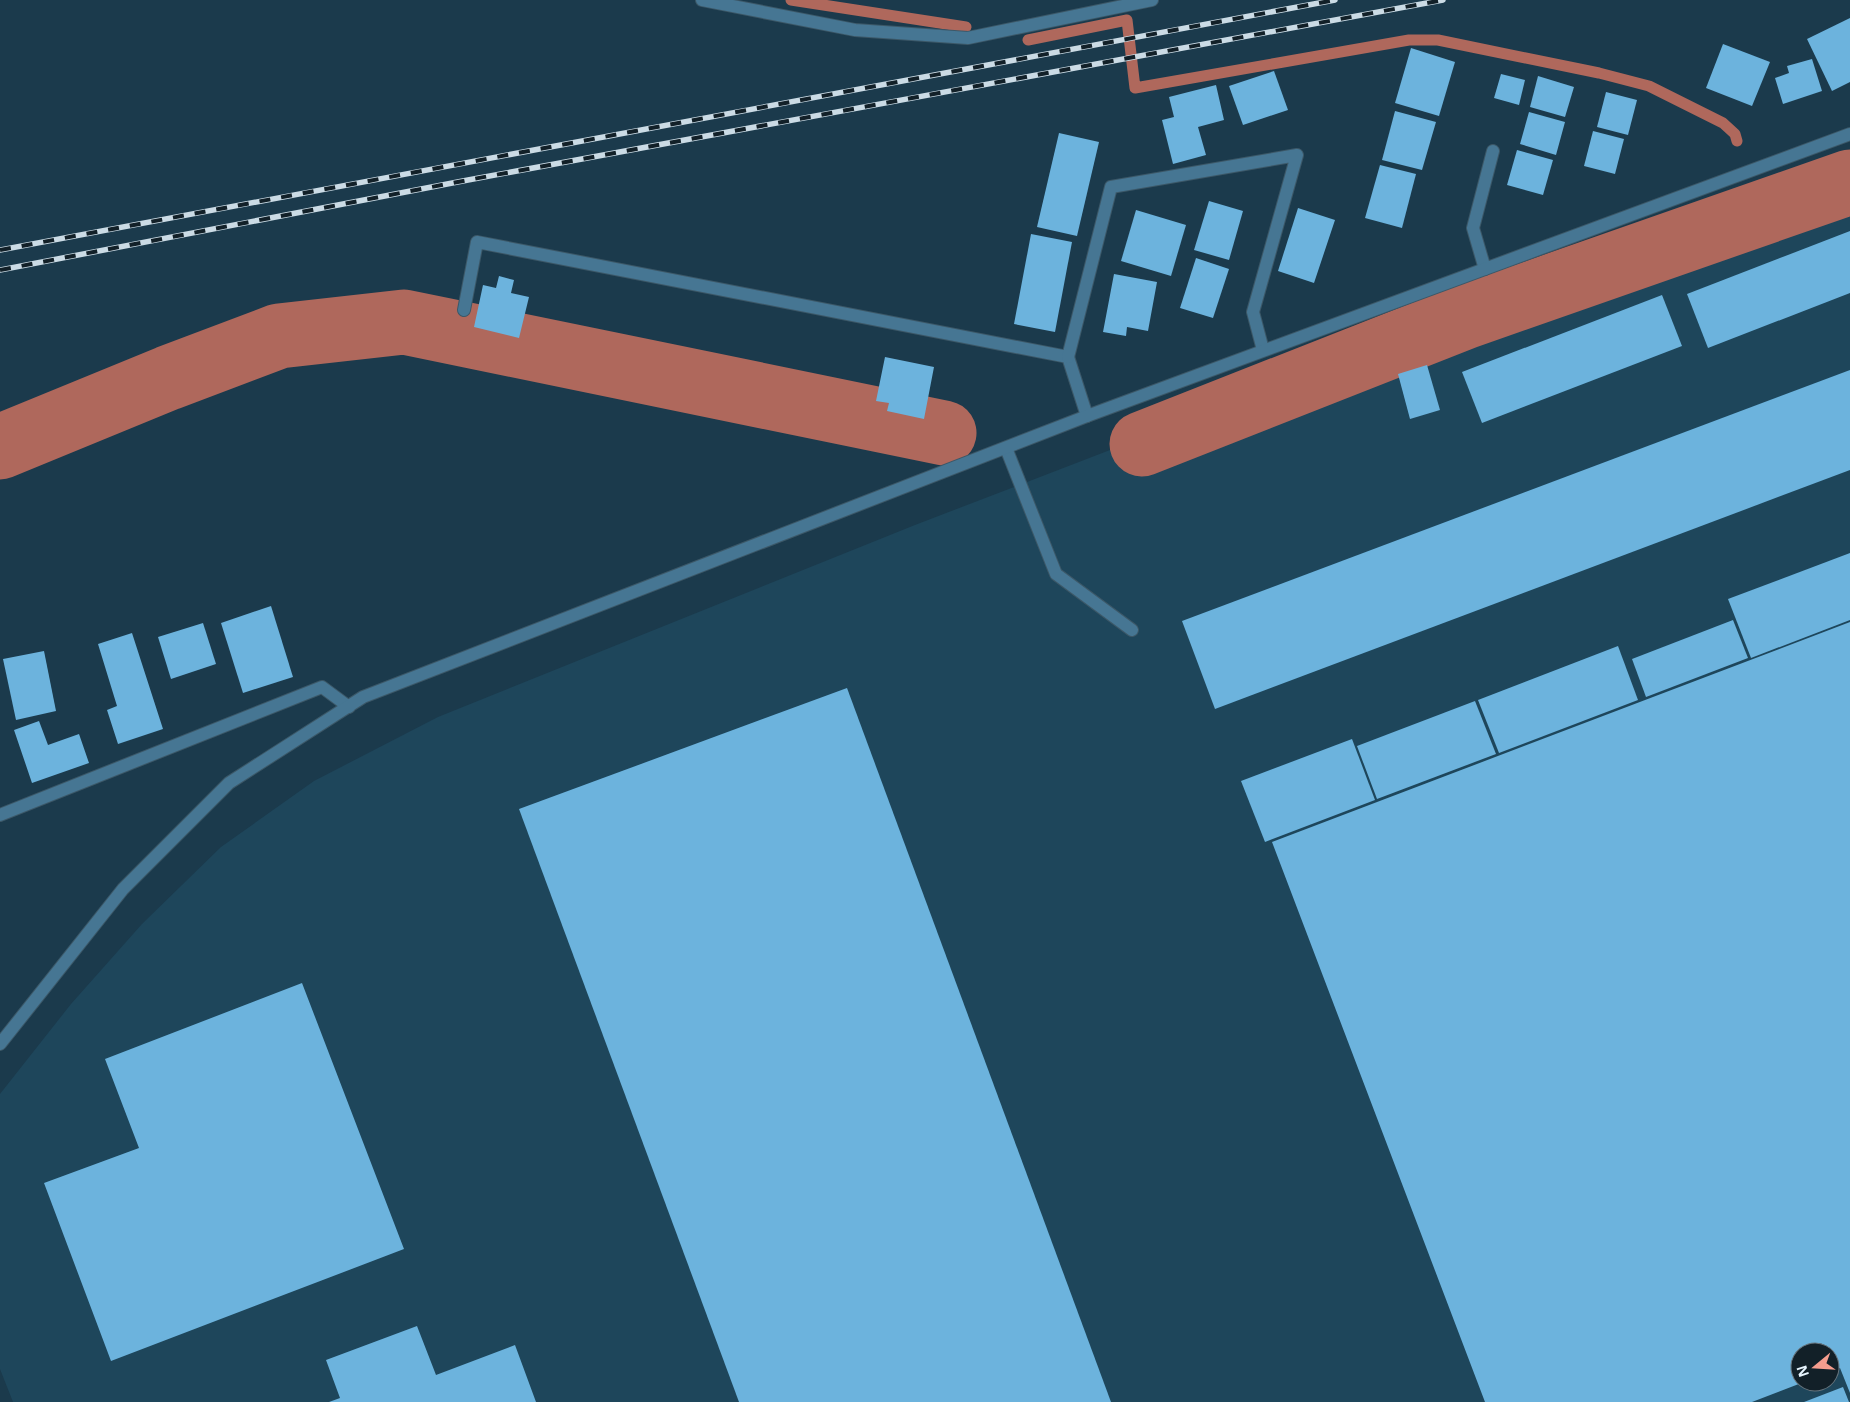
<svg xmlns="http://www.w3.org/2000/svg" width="1850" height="1402" font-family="'Noto Sans',sans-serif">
<rect width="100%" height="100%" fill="#1b3a4c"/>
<path fill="#1e465b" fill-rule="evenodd" d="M1850,192V1402H13L0,1369V1094L71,1004L142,924L221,847L314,781L438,717L915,525L1136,440L1141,452L1650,262ZM1800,1352H1830V1382H1800Z"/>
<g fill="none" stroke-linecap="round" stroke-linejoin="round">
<g stroke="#af685c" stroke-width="11">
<path d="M791,0L966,27"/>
<path d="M1028,40L1127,20L1135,88L1409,40H1438L1599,73L1649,86L1723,123L1735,134L1737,141"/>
<path d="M1762,203L1765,211"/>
</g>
<g stroke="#af685c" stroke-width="65">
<path d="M1142,444L1467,316L1850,182"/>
<path d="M0,447L168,378L279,336L404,322L944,433"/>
</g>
</g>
<g fill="#6cb3dd">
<path d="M1850,18V82L1832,91L1807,39Z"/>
<path d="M1723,44L1770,62L1752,106L1706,88Z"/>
<path d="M1411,48L1455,62L1439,116L1395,103Z"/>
<path d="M1812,59L1822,91L1783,104L1775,78L1789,73L1787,66Z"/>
<path d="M1274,71L1288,110L1243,125L1229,86Z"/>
<path d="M1501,74L1525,80L1519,105L1494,98Z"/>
<path d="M1538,76L1574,87L1565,117L1530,107Z"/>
<path d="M1216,85L1224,120L1198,127L1206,155L1173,164L1162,120L1174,117L1169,97Z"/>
<path d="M1606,92L1637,100L1628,135L1597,127Z"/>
<path d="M1395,111L1436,122L1422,170L1382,160Z"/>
<path d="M1529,112L1565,122L1556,155L1520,144Z"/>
<path d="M1593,131L1624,139L1615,174L1584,166Z"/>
<path d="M1059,133L1099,142L1077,236L1037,227Z"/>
<path d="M1517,150L1553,160L1543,195L1507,185Z"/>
<path d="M1380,165L1416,174L1402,228L1365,218Z"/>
<path d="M1209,201L1243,211L1229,260L1194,250Z"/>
<path d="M1298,208L1335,220L1314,283L1278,271Z"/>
<path d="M1136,210L1186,225L1171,276L1121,261Z"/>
<path d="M1850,231V293L1708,348L1687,294Z"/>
<path d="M1031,234L1072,242L1055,332L1014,324Z"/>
<path d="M1196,258L1229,269L1213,318L1180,308Z"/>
<path d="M1114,274L1157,282L1148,331L1127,327L1126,336L1103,332Z"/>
<path d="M499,276L514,280L511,293L529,297L519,338L474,327L483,285L496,288Z"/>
<path d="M1662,295L1682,346L1482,423L1462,372Z"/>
<path d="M885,357L934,367L924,419L887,411L889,403L876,401Z"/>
<path d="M1427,365L1440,410L1410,419L1398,374Z"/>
<path d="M1850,370V470L1215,709L1182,621Z"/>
<path d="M1850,553V620L1751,658L1728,599Z"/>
<path d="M271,606L293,677L243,693L221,623Z"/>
<path d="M1733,620L1748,658L1646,697L1632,659Z"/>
<path d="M1850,622V1393L1840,1368L1830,1372V1352H1800V1382H1804L1752,1402H1485L1272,842Z"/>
<path d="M203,623L216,664L171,679L158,637Z"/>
<path d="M132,633L163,729L118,744L107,710L117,706L98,644Z"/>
<path d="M1618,646L1638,700L1499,753L1478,700Z"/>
<path d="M44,651L56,711L16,720L3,659Z"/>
<path d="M847,688L1111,1402H739L519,809Z"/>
<path d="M1475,701L1496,754L1377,799L1357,746Z"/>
<path d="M39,721L48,745L79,734L89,763L32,783L14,730Z"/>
<path d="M1352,739L1375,800L1265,842L1241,781Z"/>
<path d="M302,983L404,1249L111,1361L44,1183L139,1148L105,1059Z"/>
<path d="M417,1326L436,1375L515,1345L536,1402H329L340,1398L326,1360Z"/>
<path d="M1843,1387L1849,1402H1804Z"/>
</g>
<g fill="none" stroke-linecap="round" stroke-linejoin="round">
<defs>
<g id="minor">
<path d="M702,0L855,30L968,38L1152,0"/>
<path d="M1485,269L1473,228L1493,151"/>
<path d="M464,310L477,242L1068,357L1087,416"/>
<path d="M1068,357L1111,187L1297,155L1253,312L1263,350"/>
<path d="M1006,448L1056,574L1132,630"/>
<path d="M0,815L322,687L349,707"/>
<path d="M0,1044L123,889L229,783L363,697L1087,416L1850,134"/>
</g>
</defs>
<use href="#minor" stroke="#3c5868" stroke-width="14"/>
<use href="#minor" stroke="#467693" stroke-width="12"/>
<defs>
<g id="rail">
<path d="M0,250L1335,0"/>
<path d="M0,270L468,180L1443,0"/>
</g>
</defs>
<use href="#rail" stroke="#cbdbe5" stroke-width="5.5"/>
<use href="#rail" stroke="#122028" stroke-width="4" stroke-dasharray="11" stroke-linecap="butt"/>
</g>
<g transform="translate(1815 1367) rotate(252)"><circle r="24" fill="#122028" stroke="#67757e"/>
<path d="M0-4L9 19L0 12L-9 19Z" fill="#f59d8e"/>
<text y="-8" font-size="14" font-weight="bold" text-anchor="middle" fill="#e7f5fe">N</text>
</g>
</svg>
